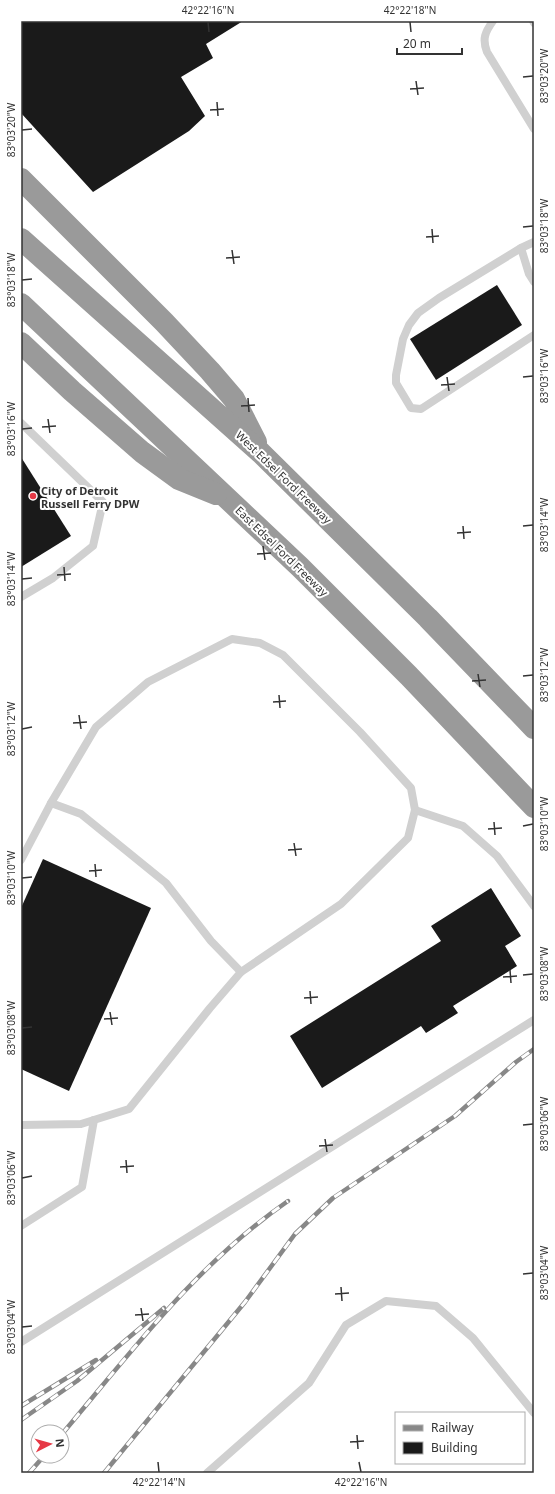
<svg xmlns="http://www.w3.org/2000/svg" width="555" height="1494" font-family="'Noto Sans',sans-serif">
<rect width="100%" height="100%" fill="#fff"/>
<g fill="#1a1a1a">
<path d="M21,21H243L206,44L213,58L181,77L205,116L189,131L93,192L21,113Z"/>
<path d="M497,285L522,325L436,380L410,339Z"/>
<path d="M21,457L71,536L21,567Z"/>
<path d="M43,859L151,908L69,1091L21,1069V908Z"/>
<path d="M491,888L521,936L505,946L517,966L453,1006L458,1013L426,1033L421,1026L322,1088L290,1036L441,941L431,926Z"/>
</g>
<g fill="none" stroke-linecap="round" stroke-linejoin="round">
<g stroke="#d0d0d0" stroke-width="8">
<path d="M493,21C485,32 482,39 487,52L534,129"/>
<path d="M533,21L534,23"/>
<path d="M534,242L521,248L439,298L418,313L409,325L403,339L396,375V383L411,408L421,409L534,335"/>
<path d="M521,248L529,274L534,282"/>
<path d="M21,423L103,502L93,546L53,578L21,597"/>
<path d="M51,803L96,727L148,682L232,639L260,643L283,655L360,732L411,788L415,810L408,838L341,904L241,972"/>
<path d="M415,810L463,826L497,856L534,906"/>
<path d="M21,860L51,803L81,814L166,883L211,941L241,972L210,1008L129,1109L81,1124L21,1125"/>
<path d="M21,1226L82,1187L94,1120"/>
<path d="M21,1342L534,1020"/>
<path d="M207,1473L309,1383L346,1325L386,1301L436,1306L473,1338L534,1413"/>
</g>
<g stroke="#9a9a9a" stroke-width="22">
<path d="M21,179L164,322L210,371L234,399L256,442"/>
<path d="M21,239L261,453L428,618L534,728"/>
<path d="M21,304L300,567L409,676L534,807"/>
<path d="M21,343L72,391L142,452L179,479L216,494"/>
</g>
<defs>
<g id="rail">
<path d="M21,1406L96,1360"/>
<path d="M21,1420L77,1381L164,1308"/>
<path d="M62,1434C132,1351 198,1263 288,1201"/>
<path d="M29,1473L44,1456"/>
<path d="M104,1473L245,1302L295,1234L333,1198L455,1116L516,1062L534,1049"/>
</g>
</defs>
<use href="#rail" stroke="#888" stroke-width="4.5"/>
<use href="#rail" stroke="#fff" stroke-width="3" stroke-dasharray="9" stroke-linecap="butt"/>
</g>
<path fill="none" stroke="#333" stroke-width="1.5" d="M208,22L209,32M410,22L411,32M523,77L533,76M416,81L418,95M410,89L424,88M217,102L218,116M210,110L224,109M22,130L32,129M523,227L533,226M432,229L433,243M426,237L439,236M232,250L234,264M226,258L240,257M22,280L32,279M447,377L449,391M523,377L533,376M441,385L455,384M248,398L249,412M241,406L255,405M48,419L50,433M42,427L56,426M22,429L32,428M463,526L464,539M523,526L533,525M457,533L471,532M263,546L265,560M257,554L271,553M64,567L65,581M57,575L71,574M22,579L32,578M478,674L480,687M523,676L533,675M472,681L486,680M279,695L280,708M273,702L286,701M79,715L81,729M73,723L87,722M22,729L32,727M494,822L495,835M523,826L533,824M488,829L502,828M294,843L296,856M288,850L302,849M95,864L96,877M89,871L102,870M22,878L32,877M510,970L511,983M523,975L533,974M503,977L517,976M310,991L311,1004M304,998L318,997M110,1012L112,1025M104,1019L118,1018M22,1028L32,1027M523,1125L533,1124M325,1139L327,1152M319,1146L333,1145M126,1160L127,1173M120,1167L134,1166M22,1178L32,1176M523,1274L533,1273M341,1287L342,1301M335,1294L349,1293M141,1308L143,1321M135,1315L149,1314M22,1327L32,1326M357,1435L358,1449M350,1442L364,1441M158,1462L159,1472M359,1462L361,1472"/>
<circle fill="#e63946" stroke="#fff" stroke-width="1.5" cx="33" cy="496" r="4"/>
<g text-anchor="middle" dominant-baseline="central" stroke-width="4" stroke-linejoin="round" paint-order="stroke">
<g font-size="11" fill="#333" stroke="#fff">
<text transform="translate(284 477) rotate(44)">West Edsel Ford Freeway</text>
<text transform="translate(282 551) rotate(44)">East Edsel Ford Freeway</text>
</g>
<g font-size="11" font-weight="bold" fill="#333" stroke="#fff" text-anchor="start">
<text x="41" y="490">City of Detroit<tspan x="41" dy="13">Russell Ferry DPW</tspan></text>
</g>
</g>
<rect width="555" height="1494" fill="none" stroke="#ffffff" stroke-width="44"/>
<rect x="395" y="1412" width="130" height="52" fill="#ffffff" stroke="#adadad"/>
<rect x="403" y="1425" width="20" height="6" fill="#888888" stroke="#adadad"/>
<text x="431" y="1432" font-size="12" fill="#333333">Railway</text>
<rect x="403" y="1442" width="20" height="12" fill="#1a1a1a" stroke="#adadad"/>
<text x="431" y="1452" font-size="12" fill="#333333">Building</text>
<g transform="translate(50 1444) rotate(84)"><circle r="19" fill="#ffffff" stroke="#adadad"/>
<path d="M0-3L7 15L0 10L-7 15Z" fill="#e63946"/>
<text y="-6" font-size="11" font-weight="bold" text-anchor="middle" fill="#333333">N</text>
</g>
<path d="M397 48v6h65v-6" fill="none" stroke="#333333" stroke-width="2"/>
<text x="403" y="48" font-size="12" fill="#333333" stroke="#ffffff" stroke-width="3" paint-order="stroke">20 m</text>
<rect x="22" y="22" width="511" height="1450" fill="none" stroke="#333" stroke-width="1.5"/>
<g font-size="10" text-anchor="middle" fill="#333">
<text x="208" y="14">42°22'16"N</text>
<text x="410" y="14">42°22'18"N</text>
<text transform="translate(544 76) rotate(-90)" y="4">83°03'20"W</text>
<text transform="translate(11 130) rotate(-90)" y="4">83°03'20"W</text>
<text transform="translate(544 226) rotate(-90)" y="4">83°03'18"W</text>
<text transform="translate(11 280) rotate(-90)" y="4">83°03'18"W</text>
<text transform="translate(544 376) rotate(-90)" y="4">83°03'16"W</text>
<text transform="translate(11 429) rotate(-90)" y="4">83°03'16"W</text>
<text transform="translate(544 525) rotate(-90)" y="4">83°03'14"W</text>
<text transform="translate(11 579) rotate(-90)" y="4">83°03'14"W</text>
<text transform="translate(544 675) rotate(-90)" y="4">83°03'12"W</text>
<text transform="translate(11 729) rotate(-90)" y="4">83°03'12"W</text>
<text transform="translate(544 824) rotate(-90)" y="4">83°03'10"W</text>
<text transform="translate(11 878) rotate(-90)" y="4">83°03'10"W</text>
<text transform="translate(544 974) rotate(-90)" y="4">83°03'08"W</text>
<text transform="translate(11 1028) rotate(-90)" y="4">83°03'08"W</text>
<text transform="translate(544 1124) rotate(-90)" y="4">83°03'06"W</text>
<text transform="translate(11 1178) rotate(-90)" y="4">83°03'06"W</text>
<text transform="translate(544 1273) rotate(-90)" y="4">83°03'04"W</text>
<text transform="translate(11 1327) rotate(-90)" y="4">83°03'04"W</text>
<text x="159" y="1486">42°22'14"N</text>
<text x="361" y="1486">42°22'16"N</text>
</g>
</svg>
